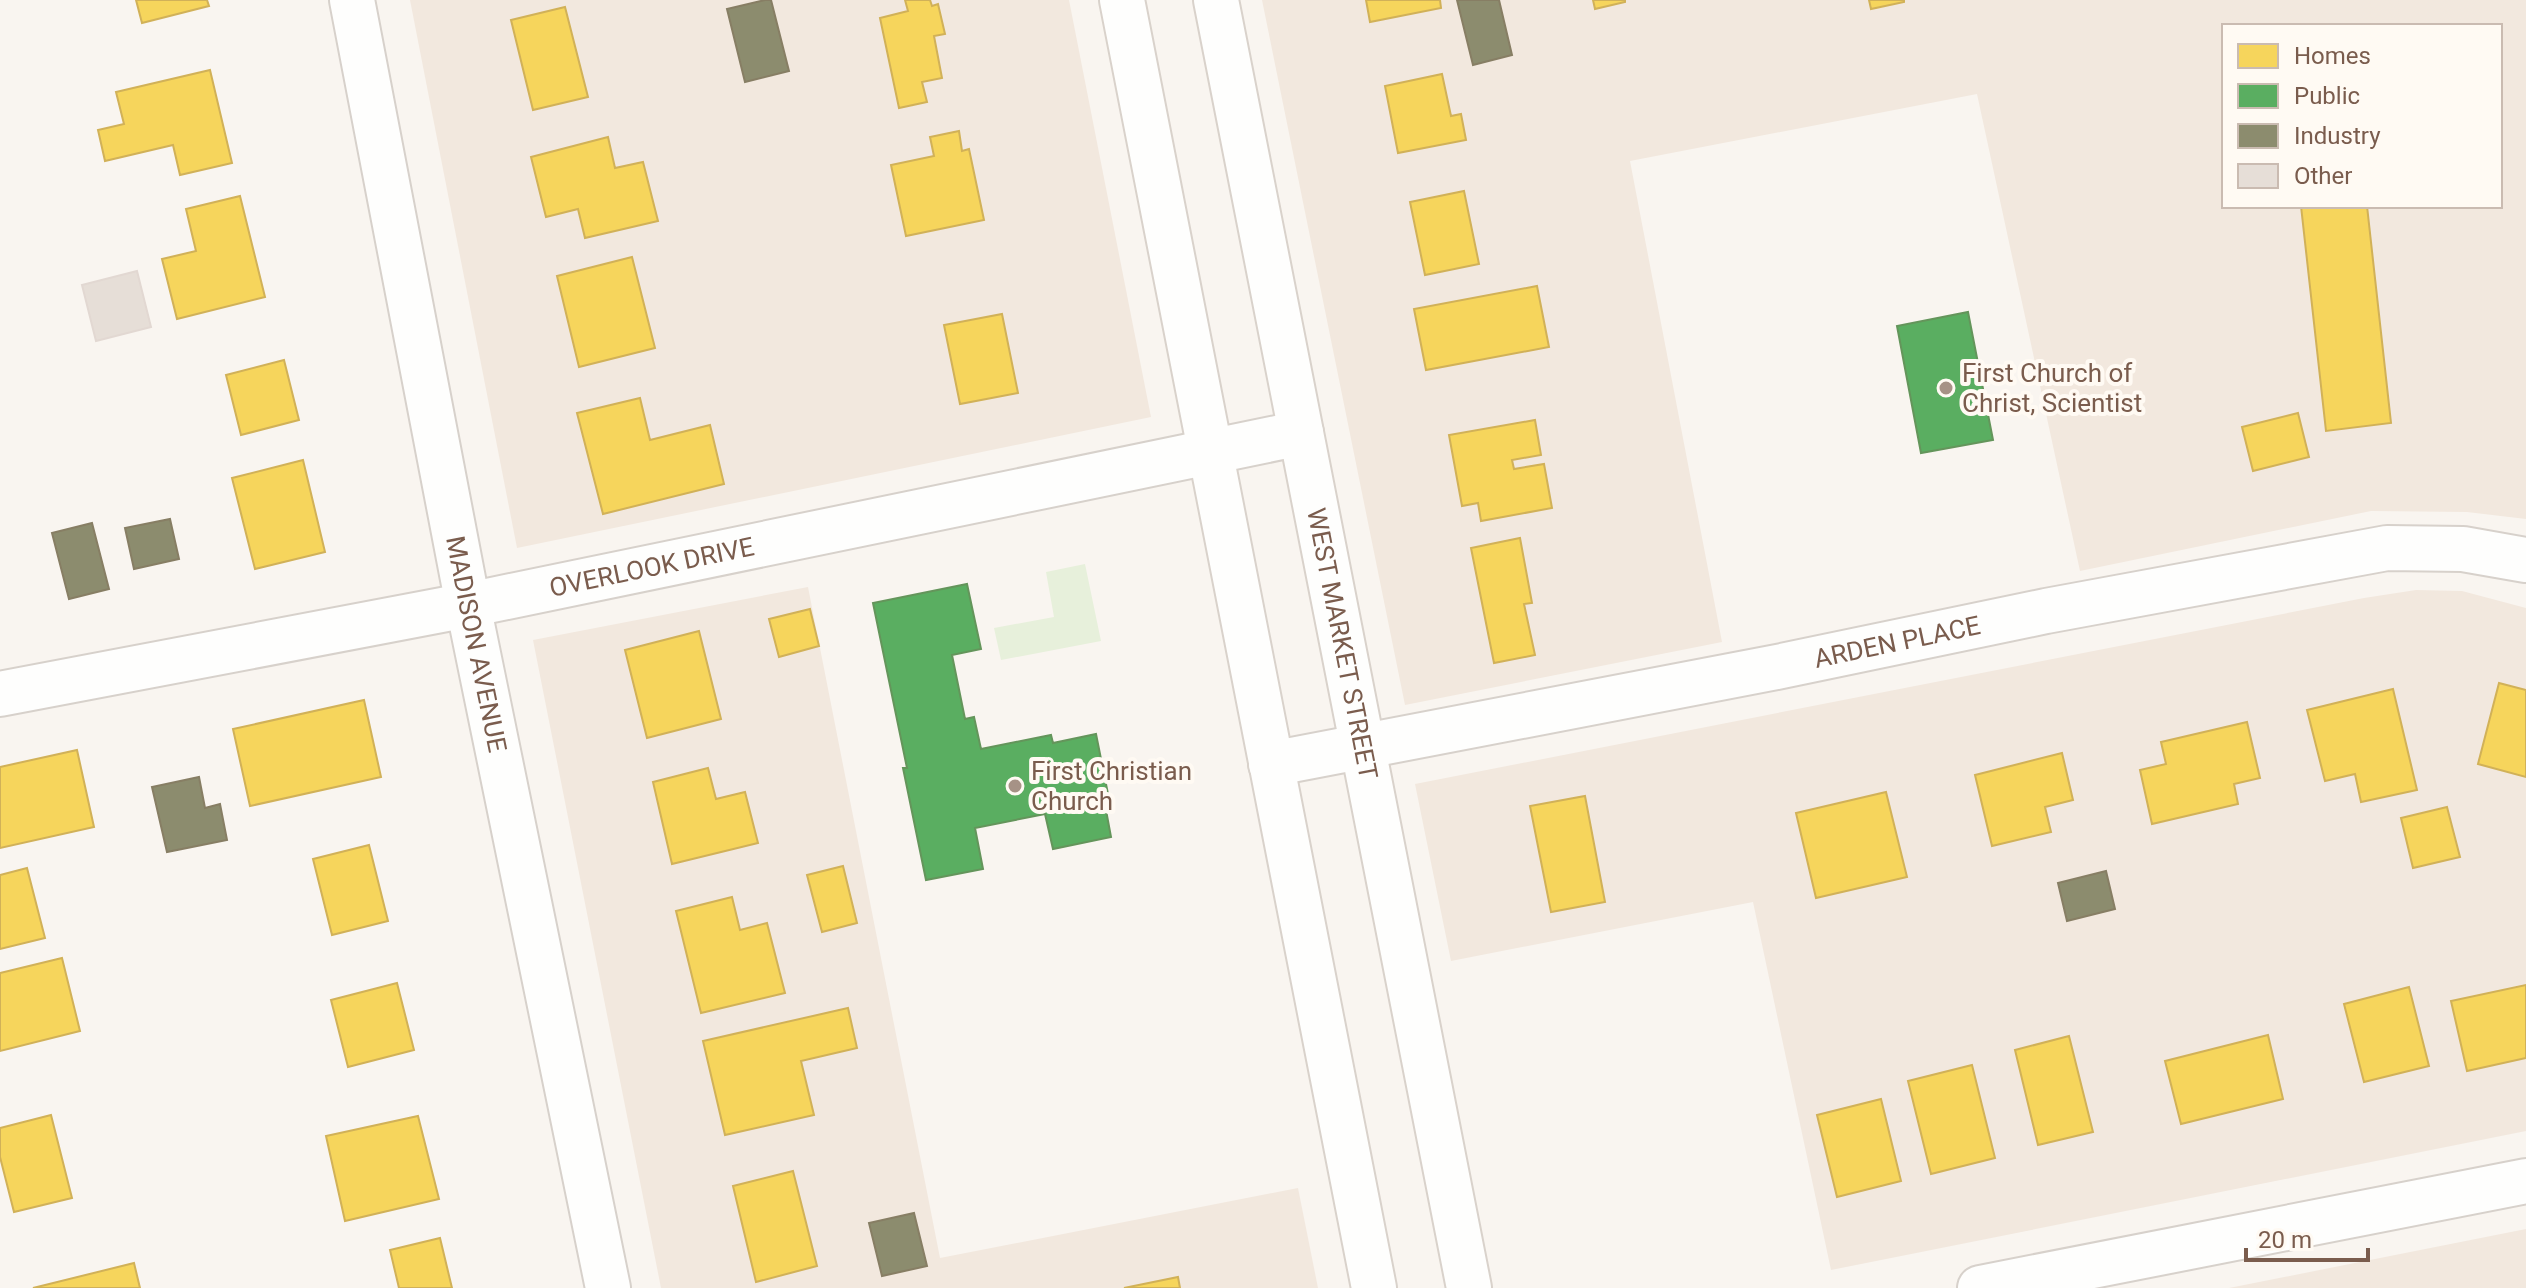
<svg xmlns="http://www.w3.org/2000/svg" width="2526" height="1288" font-family="Roboto,sans-serif">
<rect width="100%" height="100%" fill="#f9f5f0"/>
<g fill="#f2e8de" fill-rule="evenodd">
<path d="M410,0H1069L1151,417L517,548Z"/>
<path d="M1262,0H2526V519L2467,512L2371,511L2080,571L1977,94L1630,161L1722,642L1405,705ZM2224,26H2500V206H2224Z"/>
<path d="M808,587L940,1258L1298,1188L1318,1288H661L533,640Z"/>
<path d="M2416,590L2462,591L2526,608V1131L1831,1270L1753,902L1451,961L1415,784L2364,598Z"/>
<path d="M2526,1229V1288H2229Z"/>
</g>
<path fill="#e7f0db" d="M1085,564L1101,641L1001,660L994,628L1054,617L1046,572Z"/>
<g fill="#f6d55c" stroke="#d1b158" stroke-width="2">
<path d="M136,0H207L209,6L142,23Z"/>
<path d="M905,0H930L932,6L938,4L945,34L934,36L942,78L922,82L927,102L899,108L880,18L908,11Z"/>
<path d="M1366,0H1440L1441,8L1370,22Z"/>
<path d="M1593,0H1625V2L1595,9Z"/>
<path d="M1869,0H1904V2L1871,9Z"/>
<path d="M565,7L588,97L533,110L511,20Z"/>
<path d="M210,70L232,163L180,175L173,145L105,161L98,130L124,124L116,92Z"/>
<path d="M1442,74L1451,116L1461,114L1466,140L1398,153L1385,86Z"/>
<path d="M959,131L962,151L969,149L984,220L906,236L891,165L934,156L930,137Z"/>
<path d="M608,137L615,168L643,162L658,221L585,238L578,209L546,217L531,157Z"/>
<path d="M1464,191L1479,264L1425,275L1410,202Z"/>
<path d="M240,196L265,297L177,319L162,259L196,251L186,209Z"/>
<path d="M2301,206H2367L2391,423L2326,431Z"/>
<path d="M632,257L655,348L579,367L557,276Z"/>
<path d="M1537,286L1549,347L1426,370L1414,309Z"/>
<path d="M1002,314L1018,393L960,404L944,325Z"/>
<path d="M284,360L299,420L241,435L226,375Z"/>
<path d="M640,398L650,440L710,425L724,484L603,514L577,413Z"/>
<path d="M2298,413L2309,457L2253,471L2242,427Z"/>
<path d="M1535,420L1541,455L1512,460L1514,469L1544,464L1552,508L1481,521L1478,503L1462,506L1449,435Z"/>
<path d="M303,460L325,552L255,569L232,478Z"/>
<path d="M1520,538L1532,603L1524,604L1535,655L1494,663L1471,548Z"/>
<path d="M810,609L819,646L779,657L769,619Z"/>
<path d="M699,631L721,719L647,738L625,650Z"/>
<path d="M2499,683L2526,690V777L2478,764Z"/>
<path d="M2393,689L2417,790L2361,802L2355,774L2325,781L2307,710Z"/>
<path d="M364,700L381,777L250,806L233,729Z"/>
<path d="M2247,722L2260,778L2234,784L2238,804L2152,824L2140,770L2166,764L2161,742Z"/>
<path d="M77,750L94,827L0,848V767Z"/>
<path d="M2062,753L2073,800L2045,807L2051,832L1992,846L1975,775Z"/>
<path d="M708,768L716,799L745,792L758,843L672,864L653,782Z"/>
<path d="M1886,792L1907,877L1816,898L1796,813Z"/>
<path d="M1585,796L1605,902L1551,912L1530,806Z"/>
<path d="M2447,807L2460,857L2413,868L2401,818Z"/>
<path d="M369,845L388,921L332,935L313,859Z"/>
<path d="M843,866L857,923L822,932L807,875Z"/>
<path d="M27,868L45,938L0,949V875Z"/>
<path d="M732,897L740,930L767,923L785,993L701,1013L676,911Z"/>
<path d="M62,958L80,1031L0,1051V973Z"/>
<path d="M397,983L414,1050L348,1067L331,1000Z"/>
<path d="M2526,985V1058L2467,1071L2451,1001Z"/>
<path d="M2409,987L2429,1066L2364,1082L2344,1004Z"/>
<path d="M848,1008L857,1048L801,1061L814,1115L725,1135L703,1041Z"/>
<path d="M2268,1035L2283,1099L2181,1124L2165,1061Z"/>
<path d="M2069,1036L2093,1132L2038,1145L2015,1050Z"/>
<path d="M1972,1065L1995,1158L1931,1174L1908,1081Z"/>
<path d="M1881,1099L1901,1181L1837,1197L1817,1115Z"/>
<path d="M51,1115L72,1198L14,1212L0,1157V1128Z"/>
<path d="M418,1116L439,1199L345,1221L326,1136Z"/>
<path d="M793,1171L817,1266L756,1282L733,1186Z"/>
<path d="M440,1238L452,1288H399L390,1250Z"/>
<path d="M134,1263L140,1288H33Z"/>
<path d="M1178,1277L1180,1288H1124Z"/>
</g>
<g fill="#5aae61" stroke="#64955b" stroke-width="2">
<path d="M1968,312L1993,440L1921,453L1897,326Z"/>
<path d="M967,584L981,649L952,655L965,719L974,717L981,749L1051,735L1053,743L1096,734L1108,794H1103L1111,837L1053,849L1045,814L975,828L983,869L926,880L903,768H907L873,603Z"/>
</g>
<g fill="#8c8c6e" stroke="#877e64" stroke-width="2">
<path d="M765,0H771L789,71L745,82L727,9Z"/>
<path d="M1457,0H1499L1512,55L1473,65Z"/>
<path d="M170,519L179,559L134,569L125,528Z"/>
<path d="M92,523L109,589L69,599L52,533Z"/>
<path d="M199,777L205,808L220,804L227,840L167,852L152,787Z"/>
<path d="M2106,871L2115,909L2067,921L2058,883Z"/>
<path d="M914,1213L927,1266L882,1276L869,1223Z"/>
</g>
<path fill="#e6ded7" stroke="#e2d8d2" stroke-width="2" d="M137,271L151,327L96,341L82,285Z"/>
<g fill="none" stroke-linecap="round" stroke-linejoin="round">
<defs>
<g id="minor">
<path id="s1" d="M352,0L468,605L608,1288"/>
<path id="s2" d="M0,694L468,605L1301,433"/>
<path id="s3" d="M1271,764L1782,666L2046,611L2387,548L2463,549L2526,560"/>
<path d="M1980,1288L2526,1181"/>
</g>
<g id="secondary">
<path d="M1122,0L1374,1288"/>
<path id="s4" d="M1216,0L1469,1288"/>
</g>
</defs>
<use href="#minor" stroke="#d7d1cb" stroke-width="48"/>
<use href="#secondary" stroke="#d9d2cb" stroke-width="48"/>
<use href="#minor" stroke="#fefefd" stroke-width="44"/>
<use href="#secondary" stroke="#fefefd" stroke-width="44"/>
</g>
<g fill="#a69286" stroke="#fffaf3" stroke-width="3">
<circle cx="1946" cy="388" r="8"/>
<circle cx="1015" cy="786" r="8"/>
</g>
<g text-anchor="middle" dominant-baseline="central" stroke-width="8" stroke-linejoin="round" paint-order="stroke">
<g font-size="26" fill="#7a5c4d" stroke="#fffaf3" text-anchor="start">
<text x="1962" y="373">First Church of<tspan x="1962" dy="30">Christ, Scientist</tspan></text>
<text x="1031" y="771">First Christian<tspan x="1031" dy="30">Church</tspan></text>
</g>
<g font-size="26" fill="#7a5c4d" stroke="#fffaf3">
<text stroke="none"><textPath href="#s2" startOffset="664">OVERLOOK DRIVE</textPath></text>
<text stroke="none"><textPath href="#s3" startOffset="638">ARDEN PLACE</textPath></text>
<text stroke="none"><textPath href="#s4" startOffset="656">WEST MARKET STREET</textPath></text>
<text stroke="none"><textPath href="#s1" startOffset="656">MADISON AVENUE</textPath></text>
</g>
</g>
<rect x="2222" y="24" width="280" height="184" fill="#fffaf3" stroke="#cabbb1" stroke-width="2"/>
<rect x="2238" y="44" width="40" height="24" fill="#f6d55c" stroke="#cabbb1" stroke-width="2"/>
<text x="2294" y="64" font-size="24" fill="#7a5c4d">Homes</text>
<rect x="2238" y="84" width="40" height="24" fill="#5aae61" stroke="#cabbb1" stroke-width="2"/>
<text x="2294" y="104" font-size="24" fill="#7a5c4d">Public</text>
<rect x="2238" y="124" width="40" height="24" fill="#8c8c6e" stroke="#cabbb1" stroke-width="2"/>
<text x="2294" y="144" font-size="24" fill="#7a5c4d">Industry</text>
<rect x="2238" y="164" width="40" height="24" fill="#e6ded7" stroke="#cabbb1" stroke-width="2"/>
<text x="2294" y="184" font-size="24" fill="#7a5c4d">Other</text>
<path d="M2246 1248v12h122v-12" fill="none" stroke="#7a5c4d" stroke-width="4"/>
<text x="2258" y="1248" font-size="24" fill="#7a5c4d" stroke="#fffaf3" stroke-width="6" paint-order="stroke">20 m</text>
</svg>
